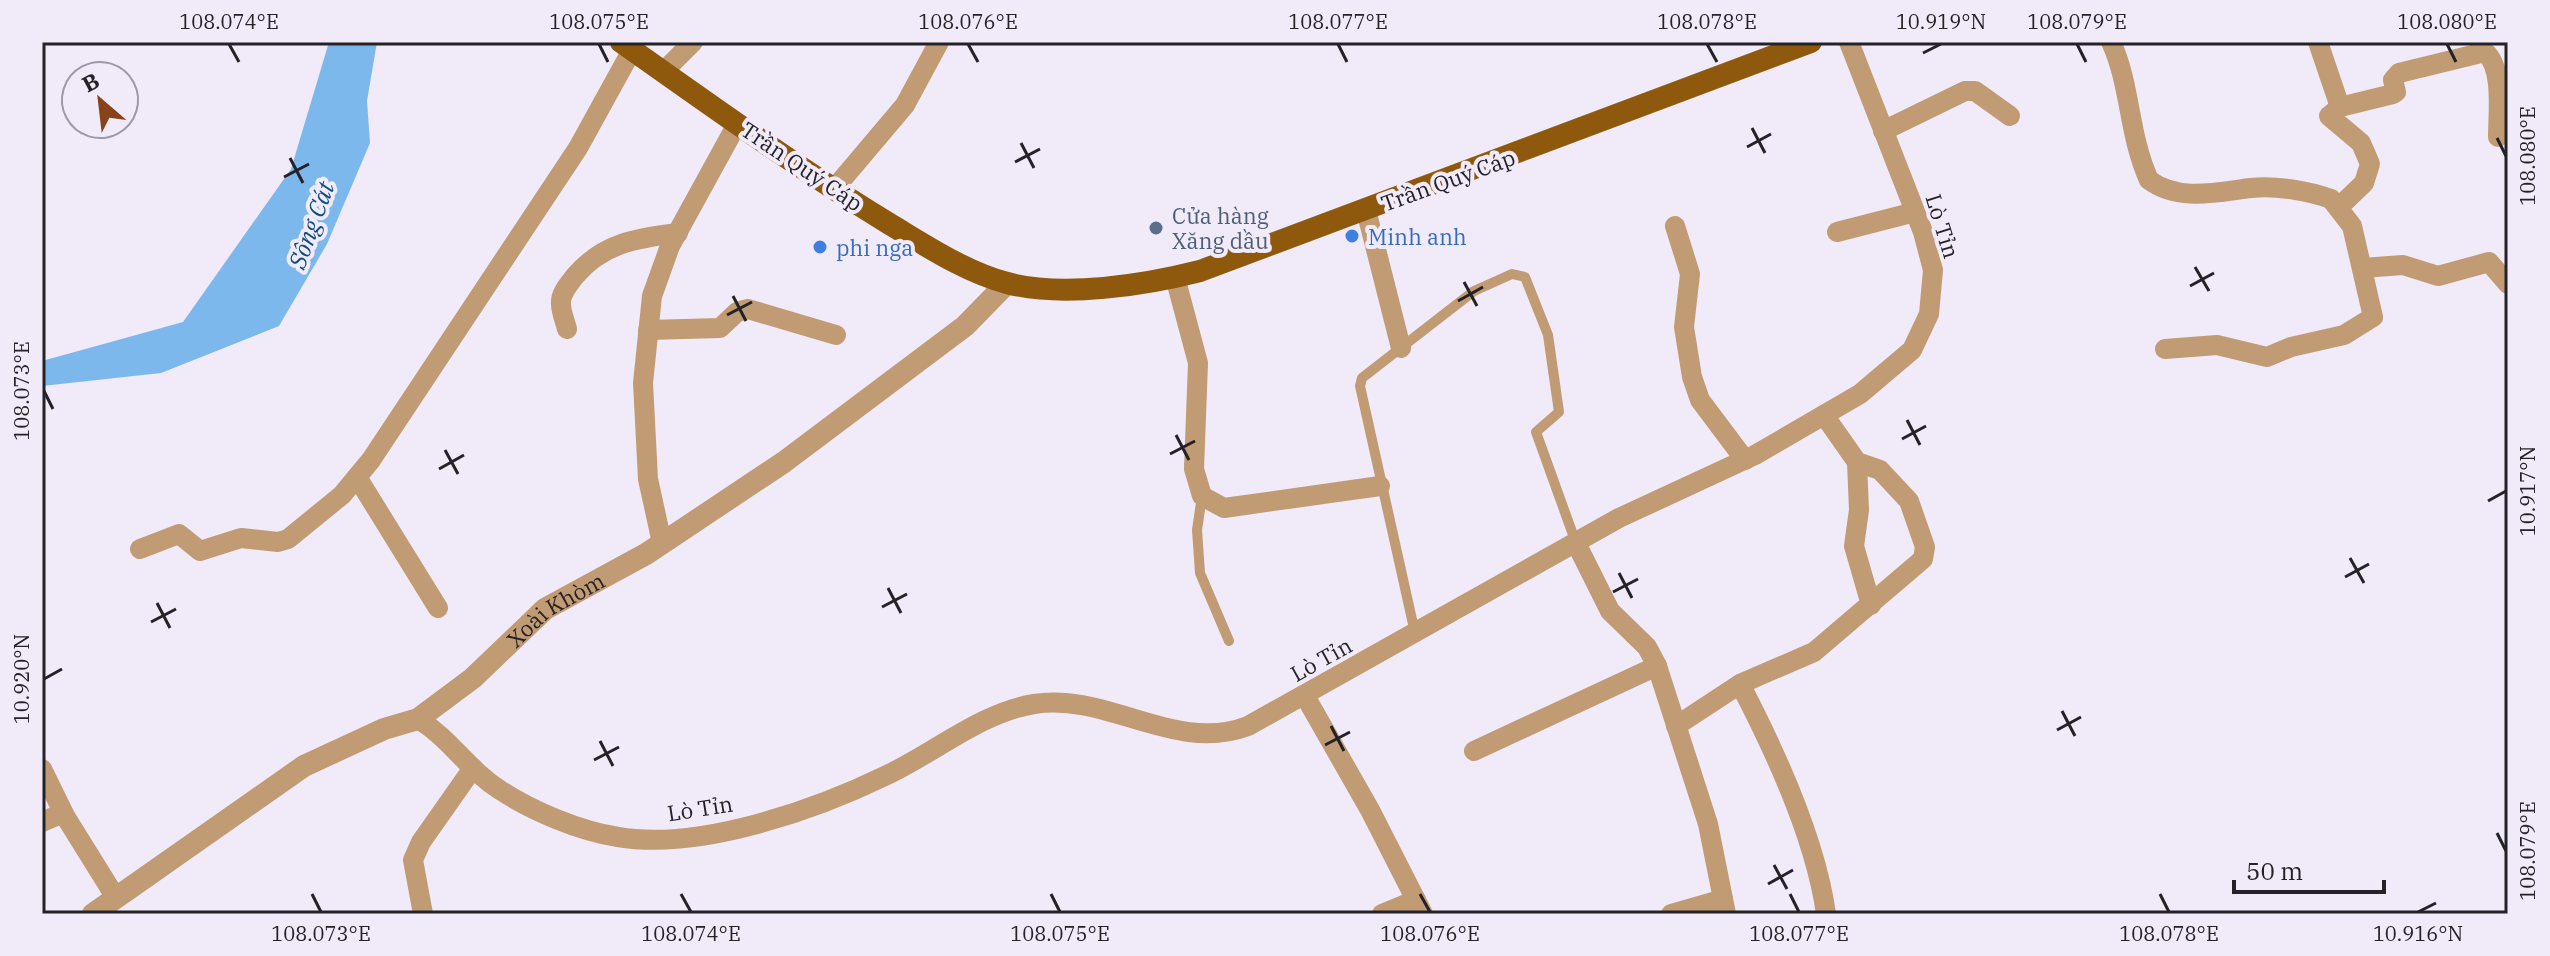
<svg xmlns="http://www.w3.org/2000/svg" width="2550" height="956" font-family="'IBM Plex Serif',serif">
<rect width="100%" height="100%" fill="#f0eaf9"/>
<path fill="#7db8ed" d="M329,42H377L367,101L370,143L327,244L279,326L161,373L42,386V361L183,322L291,169Z"/>
<g fill="none" stroke-linecap="round" stroke-linejoin="round">
<g stroke="#c19b73" stroke-width="10">
<path d="M1202,496L1197,530L1200,573L1229,641"/>
<path d="M1415,633L1360,386L1362,378L1474,291L1512,274L1525,277L1548,335L1559,412L1536,432L1576,543"/>
</g>
<g stroke="#c19b73" stroke-width="20">
<path d="M2111,42C2131,85 2128,134 2149,180C2179,202 2217,192 2251,188C2275,185 2309,191 2331,199L2352,226L2373,317L2344,335L2291,347L2267,357L2217,345L2165,349"/>
<path d="M2318,42L2340,107L2393,94L2396,92L2393,80L2399,73L2485,52C2504,68 2498,114 2498,137"/>
<path d="M665,70L693,42"/>
<path d="M1883,131L1965,91H1975L2010,116"/>
<path d="M834,189L905,105L939,42"/>
<path d="M2339,207L2364,183L2370,164L2361,143L2329,116L2340,107"/>
<path d="M1366,210L1401,348"/>
<path d="M1675,226L1690,274L1684,327L1692,377L1700,400L1745,460"/>
<path d="M1837,232L1915,212"/>
<path d="M2362,268L2403,265L2438,276L2489,262L2508,284"/>
<path d="M1175,277L1198,363L1194,469L1202,496L1224,508L1380,486"/>
<path d="M567,329C565,321 561,312 561,304C560,293 569,284 575,276C603,243 637,238 678,233"/>
<path d="M648,330L720,328L737,312L748,309L836,335"/>
<path d="M1857,462L1859,510L1854,546L1871,605"/>
<path d="M357,477L438,608"/>
<path d="M662,543L648,479L643,383L652,296L670,246L737,124"/>
<path d="M1576,543L1610,611L1647,647L1657,666L1708,824L1726,914"/>
<path d="M140,549L179,534L200,551L241,538L278,542L288,539L342,495L371,460L578,148L632,50"/>
<path d="M1740,684C1774,749 1816,841 1826,914"/>
<path d="M1305,696L1370,810L1423,914"/>
<path d="M418,719C451,739 468,770 500,790C532,811 579,831 618,837C699,851 815,810 887,775C934,753 982,712 1034,704C1108,692 1175,754 1248,726L1619,518L1755,455L1860,394L1912,350L1929,314L1933,270L1923,232L1849,42"/>
<path d="M1676,726L1740,684L1814,652L1923,559L1925,547L1909,501L1880,470L1857,462L1824,415"/>
<path d="M1474,751L1657,666"/>
<path d="M42,769L65,816L116,898"/>
<path d="M42,822L63,813"/>
<path d="M423,914L413,860L421,842L473,768"/>
<path d="M1382,914L1416,900"/>
<path d="M1671,914L1723,899"/>
</g>
<path stroke="#c19b73" stroke-width="22" id="s1" d="M93,914L304,766L384,729L418,719L473,678L545,609L646,554L784,462L965,326L1007,283"/>
<path stroke="#8e590d" stroke-width="22" d="M621,42C709,104 796,167 888,223C925,245 965,272 1007,283C1063,298 1145,285 1200,271L1811,42"/>
</g>
<path fill="none" stroke="#242227" stroke-width="3" d="M229,44L239,62M599,44L608,62M968,44L978,62M1338,44L1347,62M1707,44L1717,62M2077,44L2086,62M2447,44L2456,62M1923,53L1941,44M1752,128L1765,153M2497,138L2506,156M1021,143L1034,168M1747,147L1771,134M290,158L303,183M1015,162L1040,149M284,177L309,164M2195,267L2209,291M1464,282L1477,306M2190,286L2214,273M733,296L746,321M1458,301L1483,287M727,315L752,302M44,391L53,409M1907,420L1920,445M1176,435L1189,460M1902,439L1926,426M445,450L458,474M1170,454L1195,441M439,469L464,455M2488,501L2506,491M2350,558L2364,583M1619,573L1632,598M2345,577L2369,564M888,588L901,613M1613,592L1638,579M157,603L170,628M882,607L907,594M151,622L176,609M44,679L62,669M2062,711L2075,736M1331,726L1344,751M2057,730L2081,717M600,741L613,766M1325,745L1350,732M594,760L619,747M2497,833L2506,851M1774,865L1787,889M1768,884L1793,870M312,894L321,912M681,894L691,912M1051,894L1060,912M1420,894L1430,912M1790,894L1799,912M2160,894L2169,912M2418,912L2436,903"/>
<circle fill="#5c6f8a" stroke="#f0eaf9" stroke-width="3" cx="1156" cy="228" r="8"/>
<g fill="#3f7fe0" stroke="#f0eaf9" stroke-width="3">
<circle cx="1352" cy="236" r="8"/>
<circle cx="820" cy="247" r="8"/>
</g>
<g text-anchor="middle" dominant-baseline="central" stroke-width="8" stroke-linejoin="round" paint-order="stroke">
<g font-size="22" fill="#242227" stroke="#f0eaf9">
<text transform="translate(802 166) rotate(34)">Trần Quý Cáp</text>
<text transform="translate(1448 180) rotate(-20)">Trần Quý Cáp</text>
<text transform="translate(1943 226) rotate(73)">Lò Tỉn</text>
<text stroke="none"><textPath href="#s1" startOffset="558">Xoài Khòm</textPath></text>
<text transform="translate(1321 659) rotate(-29)">Lò Tỉn</text>
<text transform="translate(700 808) rotate(-9)">Lò Tỉn</text>
</g>
<g font-size="22" fill="#4e5e75" stroke="#f0eaf9" text-anchor="start">
<text x="1172" y="215">Cửa hàng<tspan x="1172" dy="25">Xăng dầu</tspan></text>
</g>
<g font-size="22" fill="#366cbe" stroke="#f0eaf9" text-anchor="start">
<text x="1368" y="236">Minh anh</text>
<text x="836" y="247">phi nga</text>
</g>
<g font-size="24" font-style="italic" fill="#0a4e7f" stroke="#f0eaf9">
<text transform="translate(311 225) rotate(-70)">Sông Cát</text>
</g>
</g>
<rect width="2550" height="956" fill="none" stroke="#f0eaf9" stroke-width="88"/>
<g transform="translate(100 100) rotate(332)"><circle r="38" fill="#f0eaf9" stroke="#9e9aa5" stroke-width="2"/>
<path d="M0-6L14 30L0 20L-14 30Z" fill="#88431a"/>
<text y="-12" font-size="22" font-weight="bold" text-anchor="middle" fill="#242227">B</text>
</g>
<path d="M2234 880v12h150v-12" fill="none" stroke="#242227" stroke-width="4"/>
<text x="2246" y="880" font-size="24" fill="#242227" stroke="#f0eaf9" stroke-width="6" paint-order="stroke">50 m</text>
<rect x="44" y="44" width="2462" height="868" fill="none" stroke="#242227" stroke-width="3"/>
<g font-size="20" text-anchor="middle" fill="#242227">
<text x="229" y="29">108.074°E</text>
<text x="599" y="29">108.075°E</text>
<text x="968" y="29">108.076°E</text>
<text x="1338" y="29">108.077°E</text>
<text x="1707" y="29">108.078°E</text>
<text x="1941" y="29">10.919°N</text>
<text x="2077" y="29">108.079°E</text>
<text x="2447" y="29">108.080°E</text>
<text transform="translate(2528 156) rotate(-90)" y="7">108.080°E</text>
<text transform="translate(22 391) rotate(-90)" y="7">108.073°E</text>
<text transform="translate(2528 491) rotate(-90)" y="7">10.917°N</text>
<text transform="translate(22 679) rotate(-90)" y="7">10.920°N</text>
<text transform="translate(2528 851) rotate(-90)" y="7">108.079°E</text>
<text x="321" y="941">108.073°E</text>
<text x="691" y="941">108.074°E</text>
<text x="1060" y="941">108.075°E</text>
<text x="1430" y="941">108.076°E</text>
<text x="1799" y="941">108.077°E</text>
<text x="2169" y="941">108.078°E</text>
<text x="2418" y="941">10.916°N</text>
</g>
</svg>
